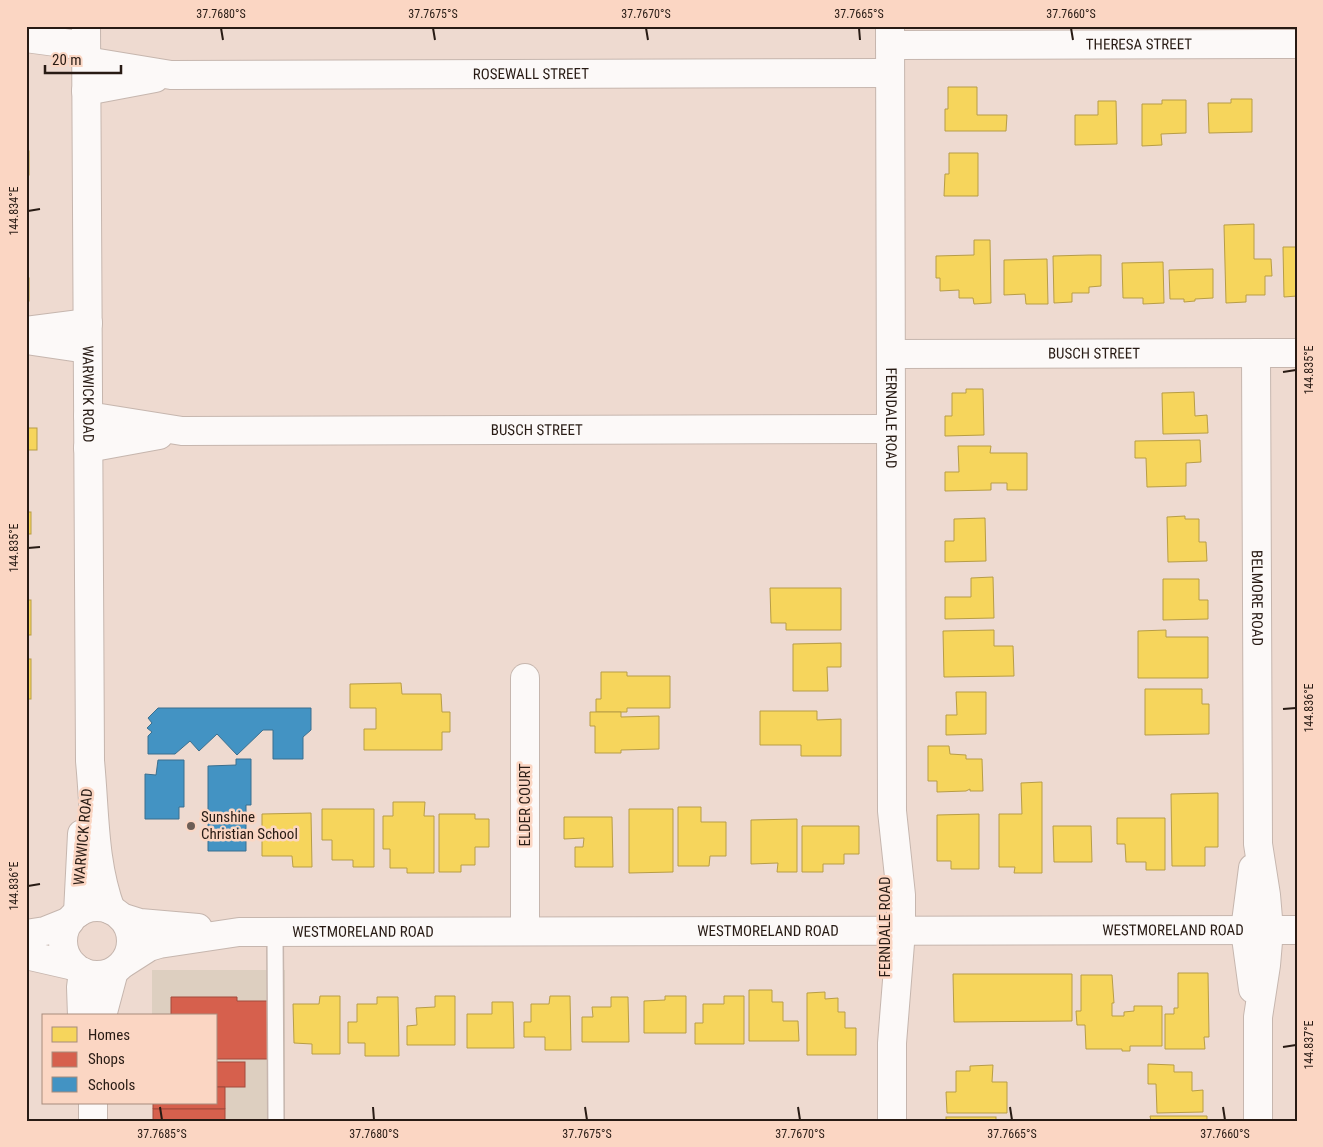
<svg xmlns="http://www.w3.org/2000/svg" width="1323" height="1147" font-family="'Roboto Condensed',sans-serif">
<rect width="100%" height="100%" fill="#eedad0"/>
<path fill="#ddcfc0" d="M152,970H285V1121H153V1103H216V1016H152Z"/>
<g fill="#f6d55c" stroke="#b89d46">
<path d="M948,87H977V115H1007L1006,131H945V109H948Z"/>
<path d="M1231,99H1252V132L1209,133L1208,103H1231Z"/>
<path d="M1162,100H1186V133L1161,134L1162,145L1142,146V104H1162Z"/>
<path d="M1098,101H1116L1117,144L1075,145V115H1098Z"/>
<rect x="26" y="151" width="3" height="24"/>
<path d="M949,153H978V196H944L945,174H949Z"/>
<path d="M1254,224V259H1271L1272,276H1265V295H1246V302L1226,303L1224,225Z"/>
<path d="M974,240H990L991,303L974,304L973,298H959V290L940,291V278H936V256L974,255Z"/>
<path d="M1283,247H1297V296L1284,297Z"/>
<path d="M1089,255H1101V286L1089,287V293H1072V302L1054,303L1053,256Z"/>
<path d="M1047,259L1048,304H1026L1025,294L1004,295V260Z"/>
<path d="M1163,262L1164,303L1143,304V298H1123L1122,263Z"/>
<path d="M1213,269V298L1195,299V301L1184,302V299H1170L1169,270Z"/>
<rect x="26" y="278" width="3" height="23"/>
<path d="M966,389H983L984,435L945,436V416H952V393H966Z"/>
<path d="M1194,392L1195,416L1207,415L1208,433L1163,434L1162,393Z"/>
<rect x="26" y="428" width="11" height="22"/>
<path d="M1200,440L1201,462L1186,463V486L1147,487L1146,458H1135V441Z"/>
<path d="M958,446H991L990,453H1027V490H1007V483H991V490L945,491V472H959Z"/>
<rect x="26" y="512" width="5" height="22"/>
<path d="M1185,516V519H1199V542H1206L1207,561L1168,562L1167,517Z"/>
<path d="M985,518L986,561L945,562V541H954V519Z"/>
<path d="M993,577L994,618L945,619V597H971V578Z"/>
<path d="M1163,579H1199V600H1208V619L1163,620Z"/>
<path d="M770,588H841V630H786V623H771Z"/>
<rect x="26" y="600" width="5" height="35"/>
<path d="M994,630V646H1013L1014,676L944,677L943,631Z"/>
<path d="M1166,630V637H1208V678H1138V631Z"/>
<path d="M841,643V667H827L828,691H793V644Z"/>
<rect x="26" y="659" width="5" height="40"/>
<path d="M601,672H627V676H670V708H627V712H596V699H601Z"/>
<path d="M401,683L402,694H441L442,712H450V732H442V750H364V729H376V708H350V684Z"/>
<path d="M1145,689H1202V704H1209V734L1145,735Z"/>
<path d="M956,692H986V734L946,735V715H957Z"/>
<path d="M760,711H817V720L841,719V756H801V745H760Z"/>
<path d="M590,712H621V717L659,716V749L621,750V753H595V726H590Z"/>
<path d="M928,746H949L950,754L966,755V759H982L983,791H970V789L966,791L937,792V781H928Z"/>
<path d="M1042,782V873H1014L1015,867H999V814H1022L1021,783Z"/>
<path d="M1218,793V847H1205V866H1172L1171,794Z"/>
<path d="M393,802H425L424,816H434V873H407V868H390V849H383V816H393Z"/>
<path d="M678,807H701V822H726V856H710L709,866H678Z"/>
<path d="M322,809H374V867H353V860H332V840H322Z"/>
<path d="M629,809H673V872L629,873Z"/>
<path d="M311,813L312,867H293L292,856H262V814Z"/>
<path d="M439,814H475V819H489V847H475V865H461V872H439Z"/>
<path d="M979,814V869H951V861H937V815Z"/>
<path d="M564,817H612L613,867H575V847H583L584,838L564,839Z"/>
<path d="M1117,818H1165V870H1146V862H1126L1125,844H1117Z"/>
<path d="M797,819V872H777L778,863L751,864V820Z"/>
<path d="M802,826H859V854H844V864H823V872H802Z"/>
<path d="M1053,826H1091L1092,862H1054Z"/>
<path d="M1178,973H1208L1209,1037H1204L1205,1049H1165V1014H1174V1008H1178Z"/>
<path d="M953,974H1072V1021L954,1022Z"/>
<path d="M1081,975H1112L1114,1003H1112V1016H1124V1012L1134,1011V1006H1162V1046H1130V1051H1122V1049H1086L1085,1025H1077L1076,1011H1081Z"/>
<path d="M749,990H772V1002H783V1021H798L799,1041H749Z"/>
<path d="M825,992V999L838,998V1012H845V1028H856V1055H807V993Z"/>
<path d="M320,996H340V1054H312V1044L294,1043L293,1004H319Z"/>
<path d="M435,996H455V1045H407V1026L417,1025L416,1008L435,1007Z"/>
<path d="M550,996H570L571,1050H545V1037H524V1022H531V1004H549Z"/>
<path d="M665,996H686V1033H644V1001L665,1000Z"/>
<path d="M724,996H744V1044H695V1023H703V1004H724Z"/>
<path d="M377,997H398L399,1056H365V1043H348V1022H357V1004H377Z"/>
<path d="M611,997H628L629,1042H582V1017H593L592,1007H611Z"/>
<path d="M492,1002H513L514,1048H467V1014H492Z"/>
<path d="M1148,1064L1174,1065V1072H1192V1091L1203,1090V1112L1157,1113L1156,1084H1148Z"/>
<path d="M993,1065L992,1082H1007V1113H947L946,1092H956V1071H970V1066Z"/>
<path d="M1150,1116H1207V1121H1151Z"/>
<rect x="946" y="1117" width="50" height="4"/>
</g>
<g fill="#d6604d" stroke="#a24b3c">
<path d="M171,997H237V1001H269L270,1059H216V1016H171Z"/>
<rect x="216" y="1062" width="29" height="25"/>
<path d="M216,1087H225V1109H153V1103H216Z"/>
<rect x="153" y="1109" width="72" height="12"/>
</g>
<g fill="#4393c3" stroke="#3b6f8e">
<path d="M158,708H311V730L303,737V759H273V730H263L237,755L217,734L199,751L190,741L175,754H148V736L152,732L147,728L152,723L148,718Z"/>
<path d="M236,759H251V805H246V851H208V766L236,765Z"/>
<path d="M158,760H184V807H179V819H145V774L156,775Z"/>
</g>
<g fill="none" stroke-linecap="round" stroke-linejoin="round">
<defs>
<path id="lane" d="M275,932L276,1121"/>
<g id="street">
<path id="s1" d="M890,26L892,811L901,895V931L892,1043V1121"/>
<path d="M26,38L86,46"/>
<path id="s2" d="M890,45L1297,44"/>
<path id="s3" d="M86,61L171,75L890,73"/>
<path d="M86,91L155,78"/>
<path d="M26,331L88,323"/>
<path d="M26,340L87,349"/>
<path id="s4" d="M1256,353L1258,844L1266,895L1269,930L1266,965L1258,1017V1121"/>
<path id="s5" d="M892,354L1297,353"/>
<path id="s6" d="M88,416L182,431L890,429"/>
<path d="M88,448L159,435"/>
<path d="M121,917L140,923L198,928"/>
<path d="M525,931V678"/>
<path id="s7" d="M124,963L149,947L159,944L239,932L1297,930"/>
<path d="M1253,989L1245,930L1253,868"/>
<path d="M82,1016L81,987L83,972"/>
<path d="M102,1016L114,971"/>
<path d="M93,1121V1103"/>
</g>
<g id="secondary">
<path id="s8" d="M86,26L90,761C95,811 93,862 111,910"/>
<circle cx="97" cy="941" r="34"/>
<path d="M78,913L82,834"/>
<path d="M26,934L45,931L70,921"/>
<path d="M26,955L74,966"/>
</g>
</defs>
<use href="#lane" stroke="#c6b6ae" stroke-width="18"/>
<use href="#street" stroke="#c6b6ae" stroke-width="30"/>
<use href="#secondary" stroke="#c6b6ae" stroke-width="30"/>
<use href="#lane" stroke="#fcf9f8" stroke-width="15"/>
<use href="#street" stroke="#fcf9f8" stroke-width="28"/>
<use href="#secondary" stroke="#fcf9f8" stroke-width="28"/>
</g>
<path fill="none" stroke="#281b14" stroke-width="2" d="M221,28L223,40M433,28L435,40M646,28L648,40M859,28L860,40M1071,28L1073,40M28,211L40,209M1283,372L1296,370M28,548L40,547M1283,709L1296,708M28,886L40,884M1283,1047L1296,1045M160,1107L162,1120M373,1107L374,1120M585,1107L587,1120M798,1107L800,1120M1010,1107L1012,1120M1223,1107L1225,1120"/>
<circle fill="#6d5e56" stroke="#fbd6c3" stroke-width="2" cx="191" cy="826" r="5"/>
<g text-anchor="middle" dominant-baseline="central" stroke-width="5" stroke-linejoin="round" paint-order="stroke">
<g font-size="15" fill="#281b14" stroke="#fbd6c3">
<text stroke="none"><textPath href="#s2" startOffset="249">THERESA STREET</textPath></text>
<text stroke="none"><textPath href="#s3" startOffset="446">ROSEWALL STREET</textPath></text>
<text stroke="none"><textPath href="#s5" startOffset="202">BUSCH STREET</textPath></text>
<text stroke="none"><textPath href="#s8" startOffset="368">WARWICK ROAD</textPath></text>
<text stroke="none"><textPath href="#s1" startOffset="392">FERNDALE ROAD</textPath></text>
<text stroke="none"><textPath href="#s6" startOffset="450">BUSCH STREET</textPath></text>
<text stroke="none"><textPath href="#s4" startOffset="245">BELMORE ROAD</textPath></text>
<text transform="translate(525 805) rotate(-90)">ELDER COURT</text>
<text transform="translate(83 837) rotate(-85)">WARWICK ROAD</text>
<text transform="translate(885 927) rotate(-90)">FERNDALE ROAD</text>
<text stroke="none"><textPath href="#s7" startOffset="650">WESTMORELAND ROAD</textPath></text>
<text stroke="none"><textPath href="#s7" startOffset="1055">WESTMORELAND ROAD</textPath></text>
<text stroke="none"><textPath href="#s7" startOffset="245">WESTMORELAND ROAD</textPath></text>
</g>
<g font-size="15" fill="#281b14" stroke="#fbd6c3" text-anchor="start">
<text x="201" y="817">Sunshine<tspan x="201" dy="17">Christian School</tspan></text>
</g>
</g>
<rect width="1323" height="1147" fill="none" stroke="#fbd6c3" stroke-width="55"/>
<rect x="42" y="1014" width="175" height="90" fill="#fbd6c3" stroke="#a78b7d"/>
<rect x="52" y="1027" width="25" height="15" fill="#f6d55c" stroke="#a78b7d"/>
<text x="88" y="1040" font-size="15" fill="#281b14">Homes</text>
<rect x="52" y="1052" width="25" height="15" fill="#d6604d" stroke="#a78b7d"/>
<text x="88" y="1064" font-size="15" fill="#281b14">Shops</text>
<rect x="52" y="1077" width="25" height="15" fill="#4393c3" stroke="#a78b7d"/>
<text x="88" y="1090" font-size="15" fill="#281b14">Schools</text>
<path d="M45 65v8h76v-8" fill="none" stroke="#281b14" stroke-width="2.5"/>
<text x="52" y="65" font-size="15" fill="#281b14" stroke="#fbd6c3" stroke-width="4" paint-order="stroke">20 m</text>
<rect x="28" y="28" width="1268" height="1092" fill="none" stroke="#281b14" stroke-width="2"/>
<g font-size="12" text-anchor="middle" fill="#281b14">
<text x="221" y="18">37.7680°S</text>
<text x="433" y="18">37.7675°S</text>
<text x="646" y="18">37.7670°S</text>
<text x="859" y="18">37.7665°S</text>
<text x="1071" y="18">37.7660°S</text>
<text transform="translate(14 211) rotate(-90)" y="4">144.834°E</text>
<text transform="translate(1309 370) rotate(-90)" y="4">144.835°E</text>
<text transform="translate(14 548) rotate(-90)" y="4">144.835°E</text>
<text transform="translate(1309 708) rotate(-90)" y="4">144.836°E</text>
<text transform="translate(14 886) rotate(-90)" y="4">144.836°E</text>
<text transform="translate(1309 1045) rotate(-90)" y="4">144.837°E</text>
<text x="162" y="1138">37.7685°S</text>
<text x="374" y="1138">37.7680°S</text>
<text x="587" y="1138">37.7675°S</text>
<text x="800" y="1138">37.7670°S</text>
<text x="1012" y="1138">37.7665°S</text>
<text x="1225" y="1138">37.7660°S</text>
</g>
</svg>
